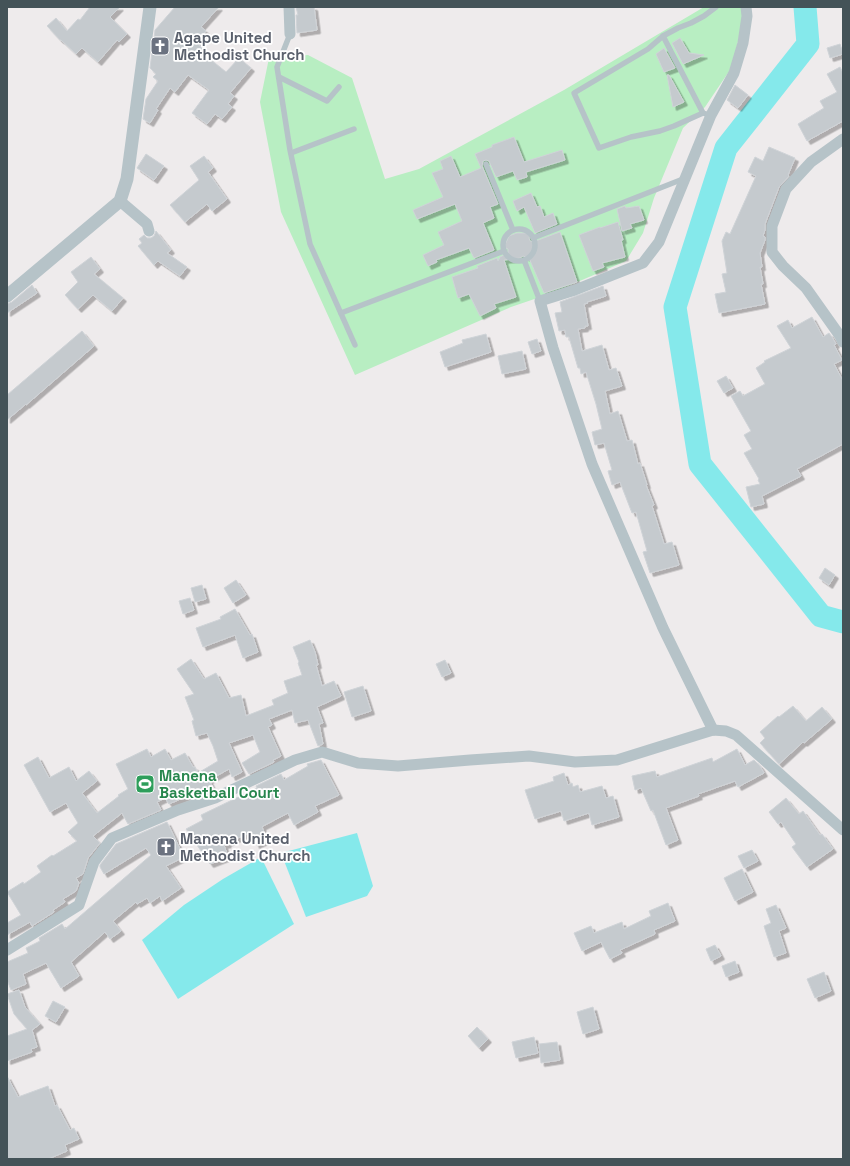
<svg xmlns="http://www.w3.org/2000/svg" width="850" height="1166" font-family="'Space Grotesk',sans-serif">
<defs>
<filter id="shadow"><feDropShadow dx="3.5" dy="3.5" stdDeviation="0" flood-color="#0004"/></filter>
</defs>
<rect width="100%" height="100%" fill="#eeebec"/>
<path fill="#b8eec2" d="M704,7H741L743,17L739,37L732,67L705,107L683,128L654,198L643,233L626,261L552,293L511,307L355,375L281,212L260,102L269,58L308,55L352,78L385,179L419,169L564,90Z"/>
<g fill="#85e9eb">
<path d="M357,833L373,886L367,896L306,917L281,853Z"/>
<path d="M261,857L294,924L178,999L142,940L184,905L223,879Z"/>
</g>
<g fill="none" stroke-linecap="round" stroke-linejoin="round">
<path stroke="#85e9eb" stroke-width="23" d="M805,7L808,44L726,148L675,307L700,464L821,616L843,622"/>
</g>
<g fill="#c5cace" stroke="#cfd3d7" filter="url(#shadow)">
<path d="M90,7H120L110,17L127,34L119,42L117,40L98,62L82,48L76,54L61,40H60L47,26L56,18L67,31L78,19L80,20Z"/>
<path d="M175,7H219L201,27L206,31L196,42L203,49L200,51L226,72L239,58L251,68L230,93L234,96L228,104L232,107L222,119L215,114L207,124L192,113L209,90L188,75L175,92L170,88L156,109L158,110L150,123L143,119L146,99L158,81L153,77L156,74L150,68L152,52L154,49L153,48L155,30Z"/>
<path d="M296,7H314L317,30L297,33L296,15H298Z"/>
<path d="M680,38L689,53L704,55L683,64L672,43Z"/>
<path d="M840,44L843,54L830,58L827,48Z"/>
<path d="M664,48L675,68L664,72L656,54Z"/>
<path d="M840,67L843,73V121L807,141L798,124L824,108L820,101L837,92L827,74Z"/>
<path d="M667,75H669L684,102L673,107Z"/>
<path d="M735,85L748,95L738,108L727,100Z"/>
<path d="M514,137L524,162L562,150L565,160L526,172L527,177L517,180L513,171L496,177L489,161L486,160L483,161L482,166L498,204L490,207L494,218L483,223L494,250L474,258L469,248L436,260L437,262L428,266L423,255L444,245L438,232L462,221L455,204L417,219L413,210L443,197L432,173L443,169L440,161L451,156L460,177L481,168L475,154L492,147V145Z"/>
<path d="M769,147L795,158L788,175L789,176L779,187L765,224V230L763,236L765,237V240L760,253L762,267H760L763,284H761L765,304L719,313L715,294L726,292L722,274L727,273L722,241L726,232L730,234L756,176L748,172L755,157L763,161Z"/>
<path d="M146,154L164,166L154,180L137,168Z"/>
<path d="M204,156L213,168L208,172L227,199L212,211L207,204L185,222L170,205L199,180L190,166Z"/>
<path d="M531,193L537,207L540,206L544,217L553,213L557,224L535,233L524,207L517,211L513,201Z"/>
<path d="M625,206L626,208L639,206L644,220L630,224L632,228L622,231L617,209Z"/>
<path d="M618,222L623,240H621L625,257L602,263L604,267L593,271L579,235L600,227V228Z"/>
<path d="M156,231L171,250L167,253L187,267L180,276L158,261L154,265L138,246L142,243L139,239L144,235L147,238H151L154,236Z"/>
<path d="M560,232L577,282L544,293L529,258L523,256L520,258L504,260L516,297L494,304L496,308L480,316L469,294L458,298L452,277L478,268L477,266L497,258L498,261L500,257L508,253V249L504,247L509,236L517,233H533L530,235L529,238L530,241L533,242Z"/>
<path d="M91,257L100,269L94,274L123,298L112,311L93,295L78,309L65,295L78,282L71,272Z"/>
<path d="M32,285L37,293L7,313V304L12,302Z"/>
<path d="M603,286L606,296L587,302L588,303L584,304L588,326H585V328L578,329L582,351L602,345L609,370L616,368L622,386L605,391L610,414L618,411L627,441L632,440L638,464L640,463L647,485H646L654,505L652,506L664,544L672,542L679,565L650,573L643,552L647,551L636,512L632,513L620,482L612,485L608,471L612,470L604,443L595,445L592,432L602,429L596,404L586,372L581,374L580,368H578L569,337H566L565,330L559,331L555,313L562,312L560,302Z"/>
<path d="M812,317L823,337L829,333L832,337L836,344L834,345L842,360L834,364L843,381V444L797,469L801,476L762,496L764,504L751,507L746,487L760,484L758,480L759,479L744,453L752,449L744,435L751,431L731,396L740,391L743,396L765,384L756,368L765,362L764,361L791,348L777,326L788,320L792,328Z"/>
<path d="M82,331L94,346L26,405V404L7,420V395Z"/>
<path d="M486,334L491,352L445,367L440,352L463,343L462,340Z"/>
<path d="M537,339L541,351L532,354L528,342Z"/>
<path d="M522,351L526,369L502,374L498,356Z"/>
<path d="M726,376L733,388L724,393L717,381Z"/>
<path d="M825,568L835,575L829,585L819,578Z"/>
<path d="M236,580L246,595L233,603L224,588Z"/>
<path d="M202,585L206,599L195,602L191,588Z"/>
<path d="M190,598L194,610L183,614L179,601Z"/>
<path d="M235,609L250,635L252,634L258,652L243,658L235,635L203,647L196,628L221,619L220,617Z"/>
<path d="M310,640L315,652L318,665H316L322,686L334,681L341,696L317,707L323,723L319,724L323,744L318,746L308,720L295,723L292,710L269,719L272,725L268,727L281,756L273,760L274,762L249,774L242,763L260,752L253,735L229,743L242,772L232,777L229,769L209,780L213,788L198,795L197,792L169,804L165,798L157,802L161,810L128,824L122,813L93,836L100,843L88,858L83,874L76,878L79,883L76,891L63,899L65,902L53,910L54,912L32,926L30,922L7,935V923L21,915L7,892L23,882L24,884L41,872L37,866L52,855L53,856L77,841L68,832L78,823L66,803L50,812L24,765L38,757L49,778L69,767L76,781L89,771L97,781L82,793L97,813L119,796L118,795L128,789L116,764L147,749L151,757L165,749L171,760L185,753L193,767H195L198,773L218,761L213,746L207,733L196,736L192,721L194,720L185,697L194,694L177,669L191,659L204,679L216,673L229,698L241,695L246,716L274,705L272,700L288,693L284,681L302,675L298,663L299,662L293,647Z"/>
<path d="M445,660L451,673L442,677L436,664Z"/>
<path d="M363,686L371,711L352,717L344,692Z"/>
<path d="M793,706L806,721L822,707L832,719L804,743L803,742L779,764L760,743L765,738L760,732L778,716L779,717Z"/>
<path d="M737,749L745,765L754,760L760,766L764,773L738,787L735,781L698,794L699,796L666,808L678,840L666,845L653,810L651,811L641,788L635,790L632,776L655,771L657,777L712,758L713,762Z"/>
<path d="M321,760L339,795L315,806L318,812L294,825L288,813L263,826L262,827L267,840L256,845L251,832L227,843L228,844L224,845L228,857L210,864L186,829L203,820L201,815L257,788L256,786L281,774L284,780L308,766L307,764Z"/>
<path d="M564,773L568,785L572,783L573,787L578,785L580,792L602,786L606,798L613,796L619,817L592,825L589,813L564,821L561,811L535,819L525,790L554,781L553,777Z"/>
<path d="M786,798L799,814L803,811L820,835L822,834L833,849L807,867L792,847L796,844L781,822L778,824L769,812Z"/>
<path d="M167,822L184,857L166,866L181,888L162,901L160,896L150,903L147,898L137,904L136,902L113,921L121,931L110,939L105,932L71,962L79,976L61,988L46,963L23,974L26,984L11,990L7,980V962L28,953L26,948L40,941L39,938L62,924L65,929L151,855L146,848L104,874L100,867V865L116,844Z"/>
<path d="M752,850L758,861L744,868L738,856Z"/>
<path d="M742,869L753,892L735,901L724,878Z"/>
<path d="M668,903L675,921L654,930L655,934L620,950L622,953L610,959L601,942L582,951L574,933L591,926L594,933L622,922L624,929L651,916L649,911Z"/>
<path d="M776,905L786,928L779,931L786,953L774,957L764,926L771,923L766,909Z"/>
<path d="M715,945L721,956L711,961L706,949Z"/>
<path d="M735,961L739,972L726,977L722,966Z"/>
<path d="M824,972L831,991L815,998L807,979Z"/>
<path d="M19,990L25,1007L40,1024L32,1030L37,1047L31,1049L32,1052L7,1061V1036L27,1029L14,1014L7,994Z"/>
<path d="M53,1001L65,1007L56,1022L45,1016Z"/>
<path d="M593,1007L599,1029L583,1034L577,1012Z"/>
<path d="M477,1027L488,1039L479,1048L468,1036Z"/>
<path d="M534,1037L538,1053L516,1058L512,1042Z"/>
<path d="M557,1042L560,1060L541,1063L539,1044Z"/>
<path d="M7,1076L18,1097L48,1086L55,1106L57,1105L70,1130L74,1128L79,1139L65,1145L67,1151L48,1159H7Z"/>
</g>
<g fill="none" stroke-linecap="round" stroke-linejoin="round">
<g stroke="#b6c3c8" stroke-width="5.5">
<path d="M290,34L277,67L290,150L310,244L355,345"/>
<path d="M663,36L703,113L706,114"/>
<path d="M279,77L327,101L339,87"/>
<path d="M703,113L674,126L660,131L631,137L599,148L574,93L648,49L663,36L678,28L691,23L704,16L716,7"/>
<path d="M291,153L354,129"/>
<path d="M486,164L513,230"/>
<circle cx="519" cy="245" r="16"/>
<path d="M533,238L683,179"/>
<path d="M524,260L540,301"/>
<path d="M341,313L504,251"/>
</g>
<g stroke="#b6c3c8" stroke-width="11">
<path d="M289,7L290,34"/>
<path d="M843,139L811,162L786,189L772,226V252L783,266L806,288L840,336L843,342"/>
<path d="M120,201L147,224L149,231"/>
<path d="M713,730L663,628L592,464L553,348L540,301L575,290L643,263L659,242L711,115L734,73L743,43L747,16L746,7"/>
<path d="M7,950L79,905L94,862L112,838L178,810L215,798L295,760L322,752L358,763L398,766L470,760L529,756L575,762L617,760L713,730L726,731L736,735L843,830"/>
</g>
<path stroke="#b6c3c8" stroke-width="13" d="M7,296L120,201L127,179L150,7"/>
</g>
<defs>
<symbol id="church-square" viewBox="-11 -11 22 22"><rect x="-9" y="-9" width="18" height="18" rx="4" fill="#6b7280" stroke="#fff"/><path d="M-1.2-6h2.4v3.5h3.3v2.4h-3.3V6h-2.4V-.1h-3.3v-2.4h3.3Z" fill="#fff"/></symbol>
<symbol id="stadium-square" viewBox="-11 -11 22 22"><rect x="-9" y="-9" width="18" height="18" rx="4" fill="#2e9e5b" stroke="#fff"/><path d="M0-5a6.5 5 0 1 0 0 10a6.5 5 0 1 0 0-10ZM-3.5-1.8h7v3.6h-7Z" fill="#fff"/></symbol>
</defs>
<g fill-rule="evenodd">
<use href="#church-square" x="149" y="35" width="22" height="22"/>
<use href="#stadium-square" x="134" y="773" width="22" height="22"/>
<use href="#church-square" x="155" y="836" width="22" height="22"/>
</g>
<g text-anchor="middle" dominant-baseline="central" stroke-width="3.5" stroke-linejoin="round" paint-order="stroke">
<g font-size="15" font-weight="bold" fill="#5b616d" stroke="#fff" text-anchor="start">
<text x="174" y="37">Agape United<tspan x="174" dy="17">Methodist Church</tspan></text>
<text x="180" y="838">Manena United<tspan x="180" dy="17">Methodist Church</tspan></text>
</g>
<g font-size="15" font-weight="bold" fill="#27864d" stroke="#fff" text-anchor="start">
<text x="159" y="775">Manena<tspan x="159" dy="17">Basketball Court</tspan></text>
</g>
</g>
<rect width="850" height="1166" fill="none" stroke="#445358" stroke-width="16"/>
</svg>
